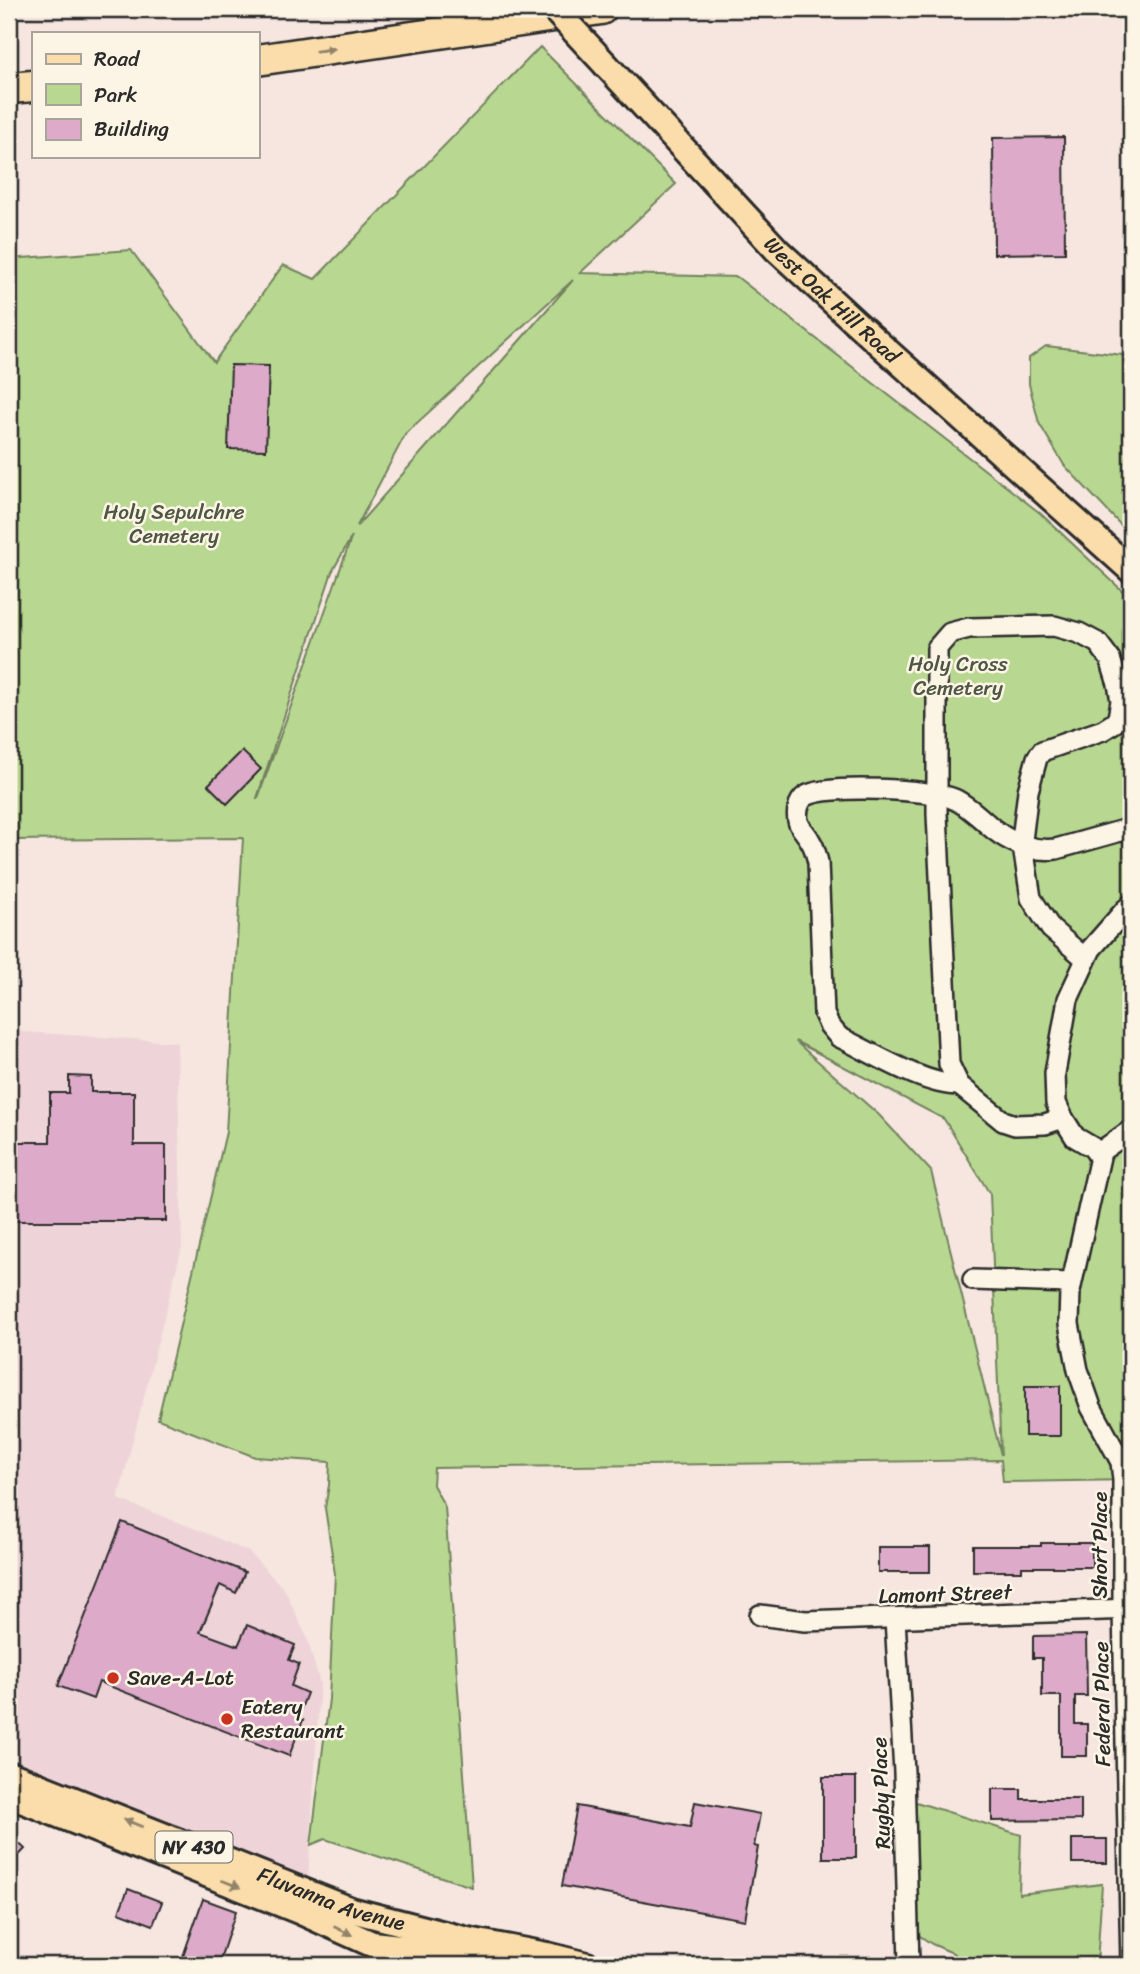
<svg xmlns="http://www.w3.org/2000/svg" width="1140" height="1974" font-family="Sriracha,sans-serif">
<rect width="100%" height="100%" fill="#f6e6df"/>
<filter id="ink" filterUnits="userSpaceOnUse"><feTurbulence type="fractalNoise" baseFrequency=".0143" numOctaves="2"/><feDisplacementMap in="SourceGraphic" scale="14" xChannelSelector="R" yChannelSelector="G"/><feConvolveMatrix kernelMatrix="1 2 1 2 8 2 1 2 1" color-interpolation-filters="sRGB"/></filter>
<g filter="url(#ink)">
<path fill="#eed4d8" d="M9,1031L177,1042L182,1247L118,1499L201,1531L249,1552L285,1590L307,1638L320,1683L308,1880L9,1763Z"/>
<g fill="#b8d891" stroke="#72825e" stroke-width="2" fill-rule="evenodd">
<path d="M540,47L676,184L580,273L737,277L1040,513L1131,599V1480L1003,1482L1001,1460L434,1468L433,1485L445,1507L472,1887L325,1839L311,1845L329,1699L335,1574L325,1508L329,1485L330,1462L255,1457L158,1419L226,1132L243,838L9,840V259L131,250L214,362L283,265L315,279ZM573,280L357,526L406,433ZM352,536L258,798H257L332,572ZM795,1041L944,1119L990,1194L1001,1455L931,1171L879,1115Z"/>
<path d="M1046,346L1131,356V536L1064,465L1039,423L1029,384V358Z"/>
<path d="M913,1801L1021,1835L1019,1894L1102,1884L1097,1965H954L955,1954L932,1944L917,1934Z"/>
</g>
<g fill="#ddabc9" stroke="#2b2b2b" stroke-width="2">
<path d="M1064,137L1065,253L994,254L993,138Z"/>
<path d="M231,365L269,366L266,450L228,449Z"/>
<path d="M242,751L261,769L227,804L208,785Z"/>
<path d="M69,1076L91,1077V1092H134V1145H166V1221H9V1142H50V1093H69Z"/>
<rect x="1025" y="1386" width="35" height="50"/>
<path d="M122,1522L245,1572L236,1593L220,1585L200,1632L238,1646L247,1625L295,1645L289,1660L299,1664L291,1686L307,1693L297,1719L303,1720L289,1756L99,1682L93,1699L58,1686Z"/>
<path d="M1041,1543H1092V1567H1022V1571H973V1546H1041Z"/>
<rect x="878" y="1547" width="52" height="25"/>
<path d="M1086,1635L1087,1696H1075V1724H1087V1756H1061V1696H1042V1658H1033V1636Z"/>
<rect x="823" y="1777" width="33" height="81"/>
<path d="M992,1789H1021V1799H1081V1820L992,1821Z"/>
<path d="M695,1802L760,1814L754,1846L758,1847L745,1920L562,1886L577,1806L690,1827Z"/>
<path d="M9,1834L25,1849L9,1866Z"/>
<rect x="1072" y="1839" width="35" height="24"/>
<path d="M128,1889L162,1902L153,1925L119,1912Z"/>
<path d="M203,1899L236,1911L218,1965H180Z"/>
</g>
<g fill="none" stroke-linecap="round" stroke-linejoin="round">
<defs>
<g id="minor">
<path d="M959,1085C923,1085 873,1053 839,1037L829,1025L824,1014L818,862C816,855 815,848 811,842C804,828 795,827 798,809C799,804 801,799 806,796C825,784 932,789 954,799C965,804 975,813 984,821C1004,840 1028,852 1056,849L1131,828"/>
<path d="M1063,1118L1045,1124L1015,1125L1003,1121L959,1085L949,1064L937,814V648L950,633L969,628L1054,626L1079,633L1098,643L1110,659L1118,684L1121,701L1118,718L1114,723L1103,730L1042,751L1037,758L1028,791L1022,840L1031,898L1051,929L1086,959"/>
<path d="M1097,1154L1131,1130"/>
<path d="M973,1280L1071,1283"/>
<path d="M760,1615L805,1621L1131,1609"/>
<path d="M895,1619L904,1772L909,1965"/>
<path d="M1131,1965L1123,1610V1480L1121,1462L1091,1407L1078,1370L1069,1324L1070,1291L1100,1157L1092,1147L1075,1137L1063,1118L1056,1103L1055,1073L1068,999L1091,949L1126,909L1131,905"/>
</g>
<g id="major">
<path id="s1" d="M606,65L777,250L855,322L1131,570"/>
<path id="s2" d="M9,1774L351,1910L468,1940L547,1955L587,1965"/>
<path d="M9,1795L299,1911L372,1944L438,1951L482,1959"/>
</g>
<g id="highway">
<path d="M257,60L601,9"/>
<path d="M9,88L33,86"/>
</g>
</defs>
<use href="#minor" stroke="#2b2b2b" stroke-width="24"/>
<use href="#major" stroke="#2b2b2b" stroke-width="30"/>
<use href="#highway" stroke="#2b2b2b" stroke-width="35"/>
<use href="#minor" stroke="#fcf5e5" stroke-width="19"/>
<use href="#major" stroke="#faddab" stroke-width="24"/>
<use href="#highway" stroke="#faddab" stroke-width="30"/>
<defs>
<path id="major-bridge" d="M554,9L606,65"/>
</defs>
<use href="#major-bridge" stroke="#2b2b2b" stroke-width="30" stroke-linecap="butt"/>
<use href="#major-bridge" stroke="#faddab" stroke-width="24"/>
</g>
<defs><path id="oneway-solid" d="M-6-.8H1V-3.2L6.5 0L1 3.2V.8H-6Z" transform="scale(1.75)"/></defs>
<g fill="#92846b">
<use href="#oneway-solid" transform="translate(325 50) rotate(-8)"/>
<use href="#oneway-solid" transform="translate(133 1823) rotate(-158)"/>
<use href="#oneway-solid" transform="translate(231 1884) rotate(22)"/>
<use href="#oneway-solid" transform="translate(343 1931) rotate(25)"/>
</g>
</g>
<g fill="#c8321e" stroke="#fcf5e5" stroke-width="2.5">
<circle cx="113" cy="1678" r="7"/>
<circle cx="227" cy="1719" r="7"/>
</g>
<g text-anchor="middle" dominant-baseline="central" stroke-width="5" stroke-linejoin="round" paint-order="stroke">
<rect fill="#fcf5e5" stroke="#6a6863" stroke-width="2" x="155.5" y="1831.5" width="77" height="31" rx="5"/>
<g font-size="19" font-weight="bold" fill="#2b2b2b">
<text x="194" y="1847">NY 430</text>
</g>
<g font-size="21" fill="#2b2b2b" stroke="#fcf5e5">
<text stroke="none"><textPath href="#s1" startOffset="326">West Oak Hill Road</textPath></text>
<text transform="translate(1100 1545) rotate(-90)">Short Place</text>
<text transform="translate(945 1594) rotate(-2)">Lamont Street</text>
<text transform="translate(1102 1704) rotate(-91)">Federal Place</text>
<text transform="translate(881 1793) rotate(-92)">Rugby Place</text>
<text stroke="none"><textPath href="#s2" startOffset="346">Fluvanna Avenue</textPath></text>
</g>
<g font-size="21" fill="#4e5644" stroke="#fcf5e5">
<text x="174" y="512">Holy Sepulchre<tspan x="174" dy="24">Cemetery</tspan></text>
<text x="958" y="664">Holy Cross<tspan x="958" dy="24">Cemetery</tspan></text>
</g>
<g font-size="21" fill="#2b2b2b" stroke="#fcf5e5" text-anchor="start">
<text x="127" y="1678">Save-A-Lot</text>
<text x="241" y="1707">Eatery<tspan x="241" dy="24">Restaurant</tspan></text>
</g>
</g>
<rect width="1140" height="1974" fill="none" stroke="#fcf5e5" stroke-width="35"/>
<rect x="18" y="18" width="1105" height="1939" fill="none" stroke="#2b2b2b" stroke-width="2.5" filter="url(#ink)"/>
<rect x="32" y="32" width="228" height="126" fill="#fcf5e5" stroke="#a8a49b" stroke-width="2"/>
<rect x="46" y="54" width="35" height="10" fill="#faddab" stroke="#a8a49b" stroke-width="2"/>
<text x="94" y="66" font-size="21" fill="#2b2b2b">Road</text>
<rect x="46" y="84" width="35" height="21" fill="#b8d891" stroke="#a8a49b" stroke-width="2"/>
<text x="94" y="102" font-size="21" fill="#2b2b2b">Park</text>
<rect x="46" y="119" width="35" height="21" fill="#ddabc9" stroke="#a8a49b" stroke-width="2"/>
<text x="94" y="136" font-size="21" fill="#2b2b2b">Building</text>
</svg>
